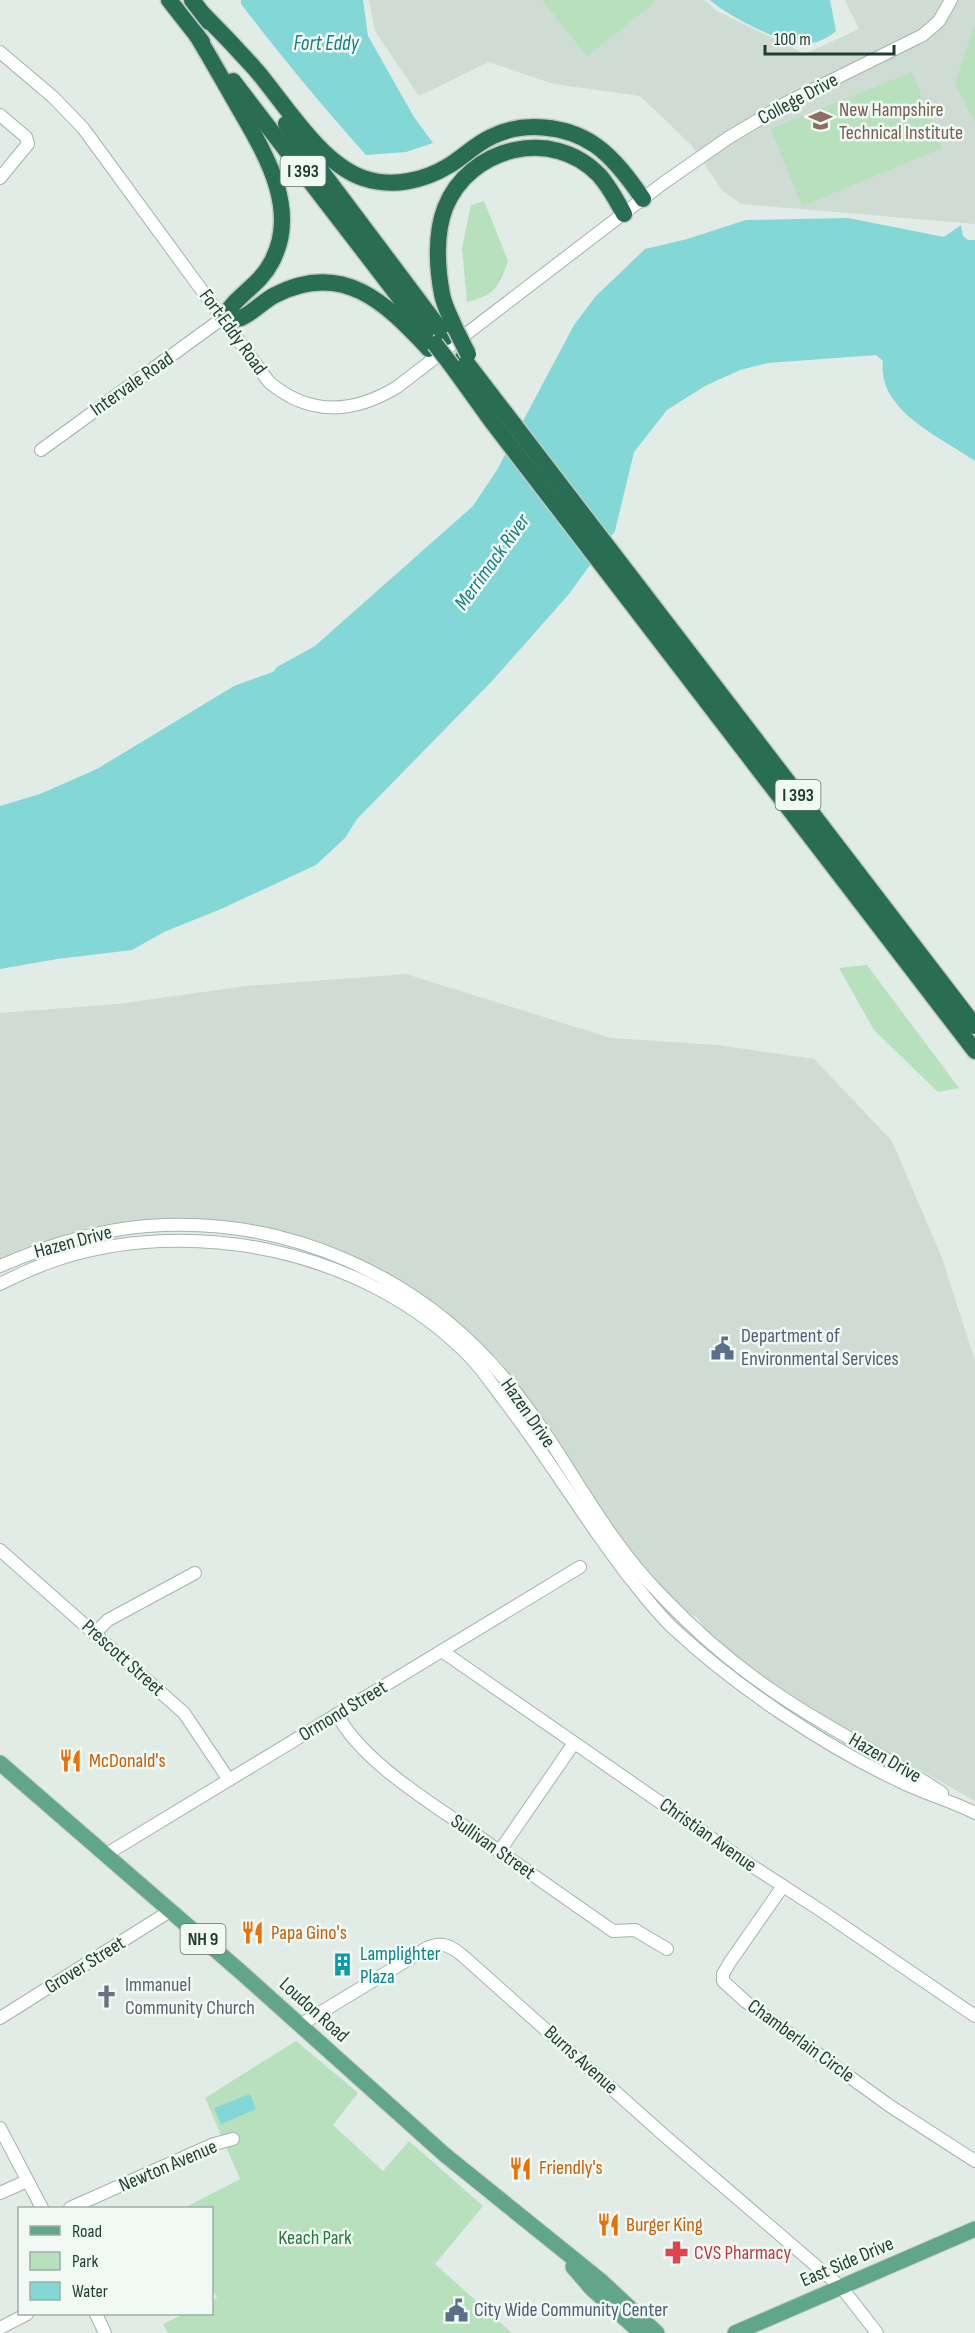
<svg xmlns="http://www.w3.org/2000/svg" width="975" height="2333" font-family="'Sofia Sans Condensed',sans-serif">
<rect width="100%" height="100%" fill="#e0ece5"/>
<g fill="#cedcd4">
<path d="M369,0H704L717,11L805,54L859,29L845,0H975V224L741,204L722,190L691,145L640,96L554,84L489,62L419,96L375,31Z"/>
<path d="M406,974L611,1038L717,1045L814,1059L892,1141L942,1258L975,1361V1801L811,1709L776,1688L724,1648L707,1633L698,1618L681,1609L655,1583L615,1532L532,1406L499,1360L441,1308L414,1289L381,1270L332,1247L283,1232L241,1223L182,1218L143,1220L90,1227L19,1250L0,1258V1013L118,1004L246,986Z"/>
</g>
<g fill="#b7e0bc">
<path d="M542,0H653L655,2L587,56Z"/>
<path d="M975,24V122L955,84Z"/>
<path d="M912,72L942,148L802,206L771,129Z"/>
<path d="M484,201L508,261C499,287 495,295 467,302L462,248L471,205Z"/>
<path d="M867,965L959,1088L938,1092L874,1030L839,968Z"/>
<path d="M296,2041L358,2093L333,2125L383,2171L409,2141L483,2206L435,2264L512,2333H168L163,2324L184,2314H212V2301L217,2298L212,2288V2208H184L240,2179L205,2098Z"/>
</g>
<g fill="#83d7d7">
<path d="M241,0H363L368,36L414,117L433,143L406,152L366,155C322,106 281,56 241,4Z"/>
<path d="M710,0H830L836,31C824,41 813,45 797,43C779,42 723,13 710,0Z"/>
<path d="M848,218L944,237L961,225L963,236L968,240H975V461C941,437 877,411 883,361L876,355L768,363L740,370L705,386L667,410L634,452L615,531L569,594L493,680L357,819L345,838L316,865L221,909L164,932L132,950L57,959L0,969V806L40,794L97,769L234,686L273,672L277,667L315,646L473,506L497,470L574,325L595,297L645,249L687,239L746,220Z"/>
<path d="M250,2094L256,2109L221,2124L214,2108Z"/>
</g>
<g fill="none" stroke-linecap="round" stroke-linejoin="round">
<defs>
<g id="minor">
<path d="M0,52L53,97L83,128L269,382C309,416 353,414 397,387L662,184L728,138L788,102L923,35L939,21L951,0"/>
<path d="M0,115L26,137L28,144L0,178"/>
<path d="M41,450L223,318"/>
<path d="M0,1266C46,1246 96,1230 147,1226C286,1215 422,1276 509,1384C564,1451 599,1532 660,1594C695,1631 734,1665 776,1693C829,1730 888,1757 942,1793"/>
<path d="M0,1284C16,1276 33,1268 50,1262C189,1213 367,1250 470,1357C483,1370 493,1386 504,1400C547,1456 583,1517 626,1573C641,1592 655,1611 673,1628C734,1685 821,1744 897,1780C922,1793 950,1800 975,1813"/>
<path d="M0,1550L184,1713L229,1780"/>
<path d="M95,1633L108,1620L195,1573"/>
<path d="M442,1651L746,1862L820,1910L975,2016"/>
<path d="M337,1714C360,1759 426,1800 467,1828C515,1863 564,1897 613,1931L635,1930L667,1949"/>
<path d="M499,1852L574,1743"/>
<path d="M105,1855L580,1567"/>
<path d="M783,1886L730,1962L723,1974V1981L746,2002L890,2106L975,2161"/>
<path d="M0,2018L170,1911"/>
<path d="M300,2025L427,1948C442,1941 451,1946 463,1956L666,2137L842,2288L877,2333"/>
<path d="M0,2128L42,2208"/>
<path d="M0,2193L27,2181"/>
<path d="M70,2208L214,2144L233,2139"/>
<path d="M96,2314L105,2333"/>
<path d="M0,2328L27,2314"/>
</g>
<g id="major">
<path d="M0,1763L242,1973L445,2155L600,2280L657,2333"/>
<path d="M573,2267L592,2289L641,2333"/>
<path d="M735,2333L975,2229"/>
</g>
<g id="highway">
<path d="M169,0L202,42"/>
<path d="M192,0L209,22"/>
<path d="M203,14C221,32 239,51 256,70C285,104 320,163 363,178C392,188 424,181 450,165C464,156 476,144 491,137C522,121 566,125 595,145C614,158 630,180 643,199"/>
<path d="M196,34C211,59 225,84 240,110C266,155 300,211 271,263C259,286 235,296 223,318C228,318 236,320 241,318C253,313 263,301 275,295C343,260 386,303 429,349"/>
<path d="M233,81L426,332"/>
<path d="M286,124L446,337"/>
<path d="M455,328C451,318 444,306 442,294C437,268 435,234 445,208C469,147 552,126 599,175C609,186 617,201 624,214"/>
<path d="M463,358L975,1026"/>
<path d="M452,366L493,423L975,1051"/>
</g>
</defs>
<use href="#minor" stroke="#a2b4ab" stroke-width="14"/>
<use href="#major" stroke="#c0c9c5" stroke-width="17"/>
<use href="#highway" stroke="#c0c9c5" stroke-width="19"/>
<use href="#minor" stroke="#fff" stroke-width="12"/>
<use href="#major" stroke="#61a68a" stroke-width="15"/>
<use href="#highway" stroke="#286d54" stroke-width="16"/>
<defs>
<g id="highway-bridge">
<path d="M455,328L468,354"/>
<path d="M435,344L452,366"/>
</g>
</defs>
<use href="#highway-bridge" stroke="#c0c9c5" stroke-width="19" stroke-linecap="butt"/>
<use href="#highway-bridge" stroke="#286d54" stroke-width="16"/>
</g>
<defs>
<symbol id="university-bare" viewBox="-9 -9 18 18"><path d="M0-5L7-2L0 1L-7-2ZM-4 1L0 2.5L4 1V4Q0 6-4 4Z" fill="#8d6e63" stroke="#f1f9f4" stroke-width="2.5" paint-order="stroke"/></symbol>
<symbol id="civic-bare" viewBox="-9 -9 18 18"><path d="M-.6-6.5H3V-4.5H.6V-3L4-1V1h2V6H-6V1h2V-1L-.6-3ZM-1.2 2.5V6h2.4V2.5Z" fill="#5c6f8a" stroke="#f1f9f4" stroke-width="2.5" paint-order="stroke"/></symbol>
<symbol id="restaurant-bare" viewBox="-9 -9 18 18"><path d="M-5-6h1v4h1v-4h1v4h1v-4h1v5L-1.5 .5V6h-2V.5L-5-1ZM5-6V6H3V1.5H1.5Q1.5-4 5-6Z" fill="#e8710a" stroke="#f1f9f4" stroke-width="2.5" paint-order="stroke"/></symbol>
<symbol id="building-bare" viewBox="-9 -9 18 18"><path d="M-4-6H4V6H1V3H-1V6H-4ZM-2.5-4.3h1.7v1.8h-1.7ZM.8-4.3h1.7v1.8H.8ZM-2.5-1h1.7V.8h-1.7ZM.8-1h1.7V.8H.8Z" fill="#0f9aa8" stroke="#f1f9f4" stroke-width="2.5" paint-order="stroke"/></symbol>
<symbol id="church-bare" viewBox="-9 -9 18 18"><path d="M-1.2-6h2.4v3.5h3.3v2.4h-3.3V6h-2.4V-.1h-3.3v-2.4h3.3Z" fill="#6b7280" stroke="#f1f9f4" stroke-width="2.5" paint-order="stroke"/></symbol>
<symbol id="pharmacy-bare" viewBox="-9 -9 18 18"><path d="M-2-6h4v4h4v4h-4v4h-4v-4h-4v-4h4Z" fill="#e0444e" stroke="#f1f9f4" stroke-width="2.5" paint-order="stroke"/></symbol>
</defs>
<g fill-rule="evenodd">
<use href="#university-bare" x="804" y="104" width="33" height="33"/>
<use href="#civic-bare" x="706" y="1332" width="33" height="33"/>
<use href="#restaurant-bare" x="54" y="1744" width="33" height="33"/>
<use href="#restaurant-bare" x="236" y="1916" width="33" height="33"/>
<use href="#building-bare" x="326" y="1948" width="33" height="33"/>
<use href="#church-bare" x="90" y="1980" width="33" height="33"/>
<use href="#restaurant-bare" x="504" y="2152" width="33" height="33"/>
<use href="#restaurant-bare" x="592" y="2208" width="33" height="33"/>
<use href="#pharmacy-bare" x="660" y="2236" width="33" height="33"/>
<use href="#civic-bare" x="440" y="2294" width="33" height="33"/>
</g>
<g text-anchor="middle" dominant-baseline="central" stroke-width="5" stroke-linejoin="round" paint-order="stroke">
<g fill="#f1f9f4" stroke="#5e766c" stroke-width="1.5">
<rect x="280.5" y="156" width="45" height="30" rx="4.5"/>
<rect x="775.5" y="780" width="45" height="30" rx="4.5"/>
<rect x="180.5" y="1924" width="45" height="30" rx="4.5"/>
</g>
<g font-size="18" font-weight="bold" fill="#1f3e31">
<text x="303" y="171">I 393</text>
<text x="798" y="795">I 393</text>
<text x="203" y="1939">NH 9</text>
</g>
<g font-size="20" fill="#1f3e31" stroke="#f1f9f4">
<text transform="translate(798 99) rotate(-28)">College Drive</text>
<text transform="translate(233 332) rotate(54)">Fort Eddy Road</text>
<text transform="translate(132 384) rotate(-35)">Intervale Road</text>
<text transform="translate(73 1242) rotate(-15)">Hazen Drive</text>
<text transform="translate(528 1413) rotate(55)">Hazen Drive</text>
<text transform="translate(123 1658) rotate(42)">Prescott Street</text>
<text transform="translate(343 1711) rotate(-31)">Ormond Street</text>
<text transform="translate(885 1758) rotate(30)">Hazen Drive</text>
<text transform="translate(708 1835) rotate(35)">Christian Avenue</text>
<text transform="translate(493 1847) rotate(35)">Sullivan Street</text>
<text transform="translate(85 1965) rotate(-32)">Grover Street</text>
<text transform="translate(314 2010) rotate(42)">Loudon Road</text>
<text transform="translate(801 2041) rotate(36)">Chamberlain Circle</text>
<text transform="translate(581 2060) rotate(42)">Burns Avenue</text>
<text transform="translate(168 2166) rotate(-23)">Newton Avenue</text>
<text transform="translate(847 2262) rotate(-23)">East Side Drive</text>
</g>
<g font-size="20" fill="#785e54" stroke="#f1f9f4" text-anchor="start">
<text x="839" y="110">New Hampshire<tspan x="839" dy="23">Technical Institute</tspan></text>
</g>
<g font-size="20" fill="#4e5e75" stroke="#f1f9f4" text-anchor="start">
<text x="741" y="1336">Department of<tspan x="741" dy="23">Environmental Services</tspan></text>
<text x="474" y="2310">City Wide Community Center</text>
</g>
<g font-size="20" fill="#c56008" stroke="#f1f9f4" text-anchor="start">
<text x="89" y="1761">McDonald's</text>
<text x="271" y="1933">Papa Gino's</text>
<text x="539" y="2168">Friendly's</text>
<text x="626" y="2225">Burger King</text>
</g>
<g font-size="20" fill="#0d838f" stroke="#f1f9f4" text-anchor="start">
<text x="360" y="1954">Lamplighter<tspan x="360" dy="23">Plaza</tspan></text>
</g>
<g font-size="20" fill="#5b616d" stroke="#f1f9f4" text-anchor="start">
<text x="125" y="1985">Immanuel<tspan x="125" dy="23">Community Church</tspan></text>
</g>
<g font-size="20" fill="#267939" stroke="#f1f9f4">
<text x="315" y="2238">Keach Park</text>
</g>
<g font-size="20" fill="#be3a42" stroke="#f1f9f4" text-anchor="start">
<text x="694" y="2253">CVS Pharmacy</text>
</g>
<g font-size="21" font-style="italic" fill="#147e80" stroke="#f1f9f4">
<text x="326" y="43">Fort Eddy</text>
<text transform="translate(492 562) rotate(-54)">Merrimack River</text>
</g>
</g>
<rect x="18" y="2207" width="195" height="108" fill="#f1f9f4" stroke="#9daea6" stroke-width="1.5"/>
<rect x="30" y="2226" width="30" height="9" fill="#61a68a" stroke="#9daea6" stroke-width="1.5"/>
<text x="72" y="2237" font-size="18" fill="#1f3e31">Road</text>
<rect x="30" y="2252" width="30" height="18" fill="#b7e0bc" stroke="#9daea6" stroke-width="1.5"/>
<text x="72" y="2267" font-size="18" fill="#1f3e31">Park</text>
<rect x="30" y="2282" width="30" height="18" fill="#83d7d7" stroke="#9daea6" stroke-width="1.5"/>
<text x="72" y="2297" font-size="18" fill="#1f3e31">Water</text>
<path d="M765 45v9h129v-9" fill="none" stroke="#1f3e31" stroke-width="3"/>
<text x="774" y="45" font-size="18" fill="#1f3e31" stroke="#f1f9f4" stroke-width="4.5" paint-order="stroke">100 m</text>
</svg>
